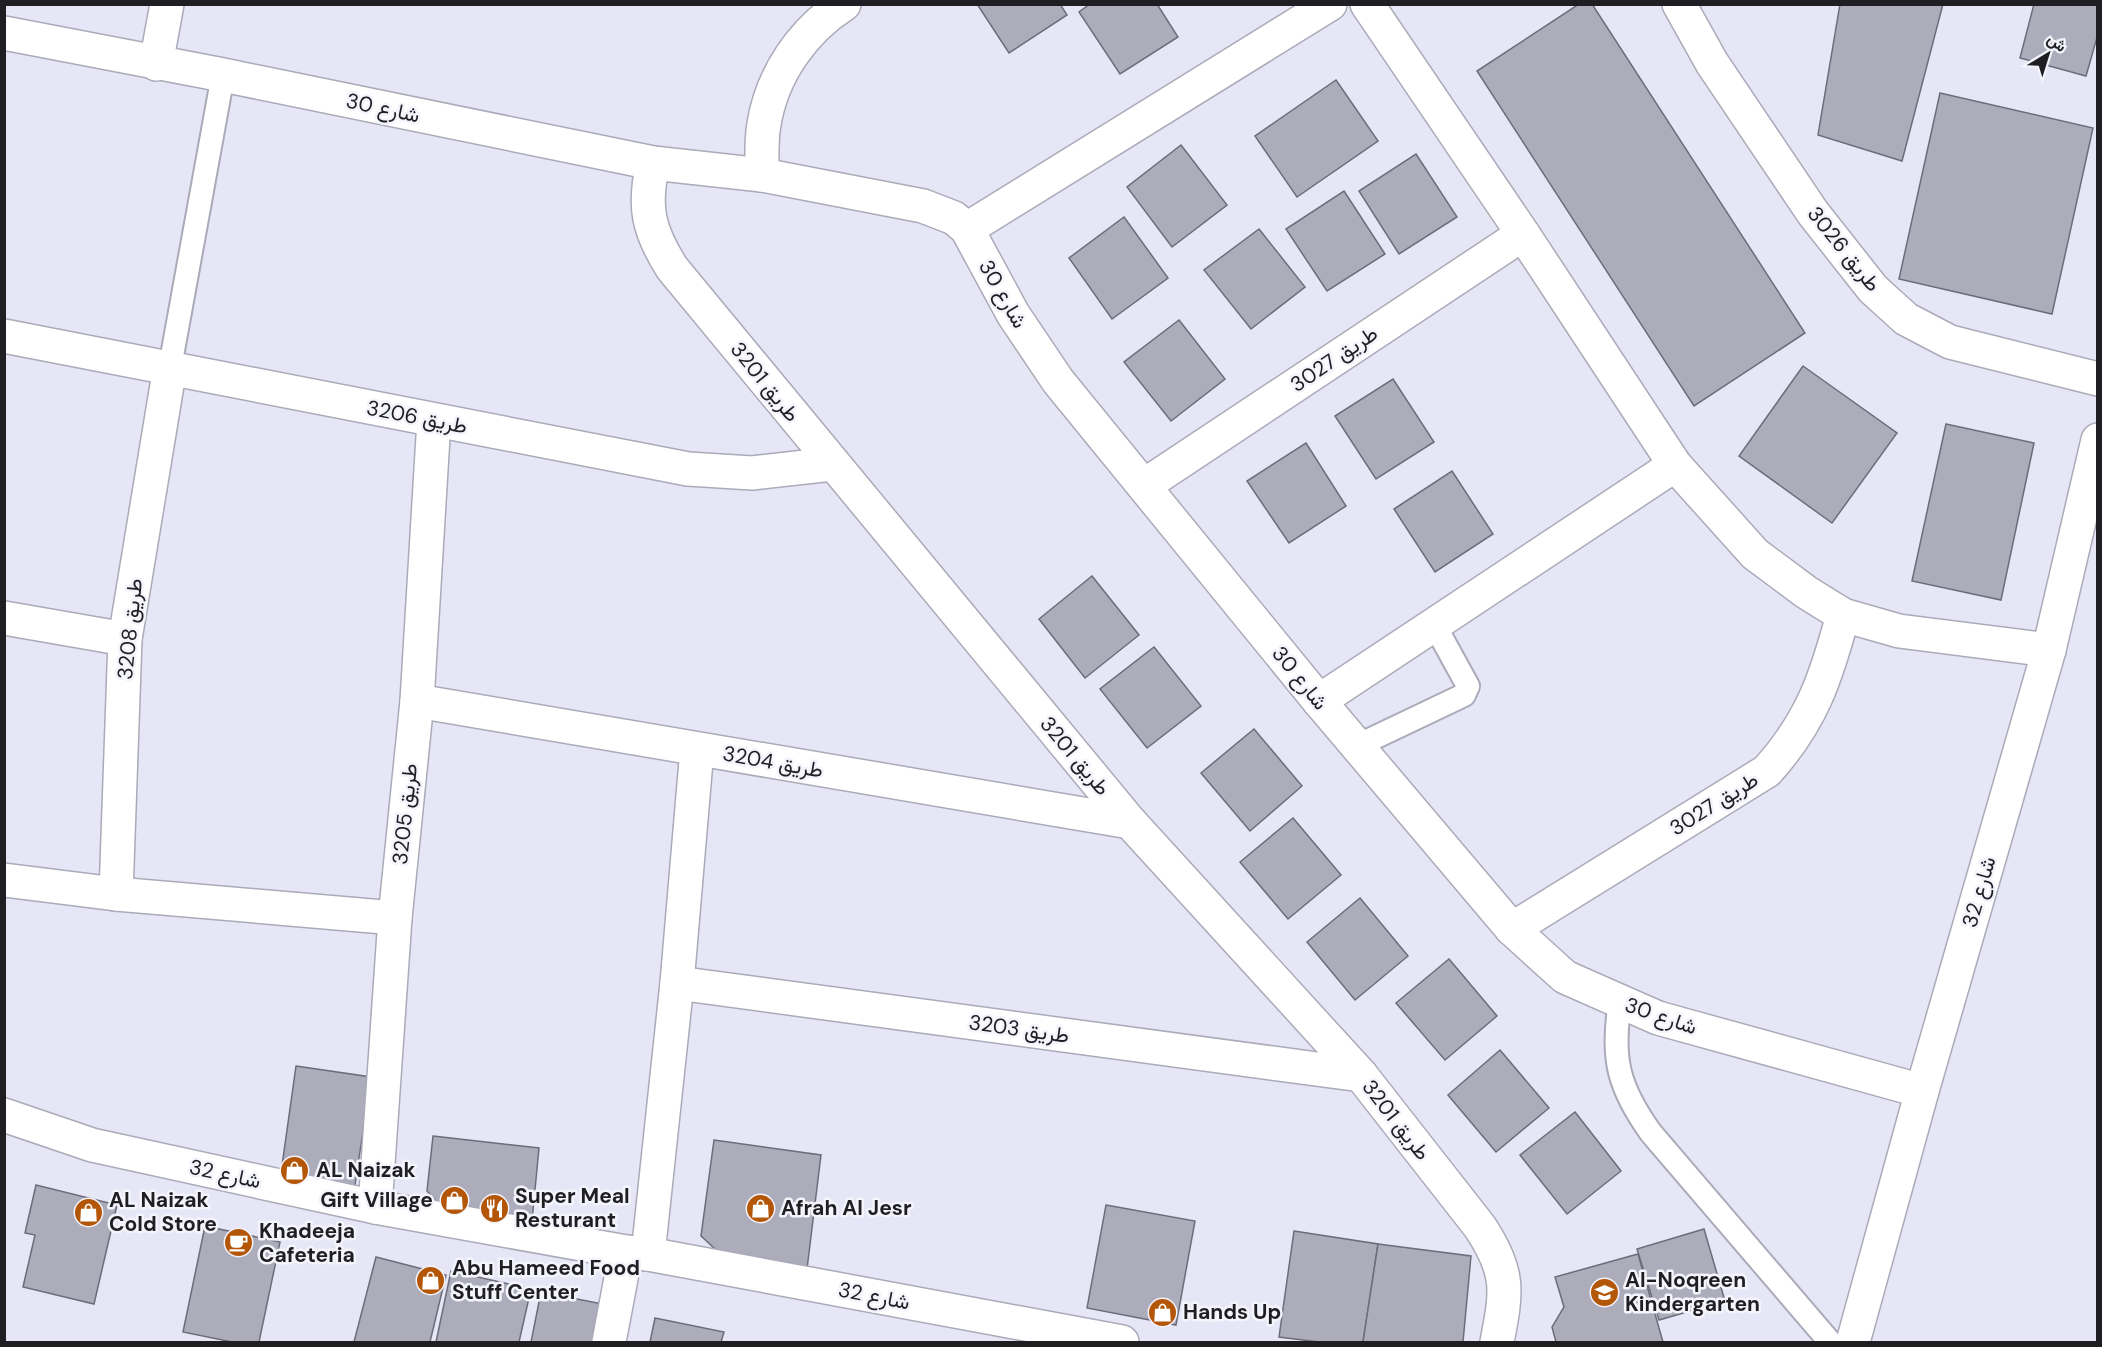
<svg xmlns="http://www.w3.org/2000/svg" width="2102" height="1347" font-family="'DM Sans',Vazirmatn,sans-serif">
<rect width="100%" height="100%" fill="#e6e6f6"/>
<g fill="#acacbb" stroke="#6c6c7a" stroke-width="1.5">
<path d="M977,4H1060L1067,15L1009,53Z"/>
<path d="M1090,4H1157L1178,37L1120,74L1079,12Z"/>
<path d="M1579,4H1592L1805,333L1694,406L1477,71Z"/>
<path d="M1840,4H1943L1902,161L1818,135Z"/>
<path d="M2034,4H2098V34L2086,76L2020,58Z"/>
<path d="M1336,80L1378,141L1297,197L1255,136Z"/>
<path d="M1940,93L2093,128L2052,314L1899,279Z"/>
<path d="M1181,145L1227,205L1172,247L1127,187Z"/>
<path d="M1416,154L1457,217L1399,254L1359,191Z"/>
<path d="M1344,191L1385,254L1327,291L1286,229Z"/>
<path d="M1124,217L1168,278L1112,319L1069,258Z"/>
<path d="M1259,229L1305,287L1251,329L1204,270Z"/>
<path d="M1179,320L1225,379L1171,421L1124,362Z"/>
<path d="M1803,366L1897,433L1832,523L1739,456Z"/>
<path d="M1393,379L1434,442L1376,479L1335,416Z"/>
<path d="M1946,424L2034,443L2001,600L1912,581Z"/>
<path d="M1306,443L1346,506L1289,543L1247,481Z"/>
<path d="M1452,471L1493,534L1435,572L1394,509Z"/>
<path d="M1092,576L1139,635L1085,678L1039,619Z"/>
<path d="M1154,647L1201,706L1147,748L1100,689Z"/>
<path d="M1254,729L1302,786L1250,831L1201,773Z"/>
<path d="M1293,818L1341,875L1288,919L1240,862Z"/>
<path d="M1360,898L1408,956L1355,1000L1307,942Z"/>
<path d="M1449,959L1497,1016L1445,1060L1396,1003Z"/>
<path d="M1500,1050L1549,1108L1496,1152L1448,1095Z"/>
<path d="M296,1066L371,1077L354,1192L280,1180Z"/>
<path d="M1575,1112L1621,1171L1567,1214L1520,1155Z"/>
<path d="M433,1136L539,1148L532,1221L446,1212L427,1191Z"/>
<path d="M714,1140L821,1155L807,1269L727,1260L701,1236Z"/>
<path d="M36,1185L117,1205L94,1304L23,1287L35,1235L25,1233Z"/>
<path d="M1106,1205L1195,1221L1176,1325L1087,1308Z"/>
<path d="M205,1226L280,1242L259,1342H232L183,1332Z"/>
<path d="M1704,1229L1725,1301L1659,1320L1637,1249Z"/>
<path d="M1294,1231L1378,1244L1363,1342H1319L1279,1337Z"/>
<path d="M1378,1244L1471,1256L1463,1342H1363Z"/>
<path d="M1638,1254L1663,1342H1556L1552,1327L1564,1307L1555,1277Z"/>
<path d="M376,1257L446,1275L430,1342H354Z"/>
<path d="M451,1271L531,1289L519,1342H436Z"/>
<path d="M541,1292L603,1304L595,1342H531Z"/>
<path d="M655,1318L724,1332L721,1342H650Z"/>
</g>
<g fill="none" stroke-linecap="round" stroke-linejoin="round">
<defs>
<g id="lane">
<path d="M170,367L223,75"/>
<path d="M1357,746L1464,695L1468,686L1434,624"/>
<path d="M1620,1002C1611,1058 1618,1087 1651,1133L1830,1342"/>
</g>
<g id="street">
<path d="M1367,4L1523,234L1675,465L1755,554L1806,592L1843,615L1899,631L2049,650"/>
<path d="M1679,4L1712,63L1813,213L1873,289L1906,319L1950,342L2098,379"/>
<path d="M4,33L223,75L653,163L762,175L923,206L954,218L967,229L1013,314L1058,381L1319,701L1512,929L1565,977L1658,1018L1922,1091"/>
<path d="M156,64L167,4"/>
<path d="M653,163C643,207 648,230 672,268L1130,822L1361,1075L1480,1227C1510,1272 1507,1291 1497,1342"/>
<path d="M762,175C762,158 761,140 764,124C772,75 802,31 844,4"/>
<path d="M967,229L1330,4"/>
<path d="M4,336L688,469L752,473L832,464"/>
<path d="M1145,485L1523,234"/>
<path d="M4,618L125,639"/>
<path d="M417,701L1130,822"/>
<path d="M1319,701L1675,465"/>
<path d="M4,880L116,894L395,918"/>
<path d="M116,894L125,639L170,367"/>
<path d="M1512,929L1767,771C1812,721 1826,678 1843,615"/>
<path d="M677,983L1361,1075"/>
<path d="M4,1115L92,1145L375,1207L626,1252L648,1254L1122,1342"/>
<path d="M375,1207L395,918L417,701L434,420"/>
<path d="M648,1254L677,983L697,749"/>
<path d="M609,1342L626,1252"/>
<path d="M1853,1342L1922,1091L2049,650L2098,440"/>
</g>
</defs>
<use href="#lane" stroke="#aaaab9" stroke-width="26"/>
<use href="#street" stroke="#aaaab9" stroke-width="36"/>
<use href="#lane" stroke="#fff" stroke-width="22"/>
<use href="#street" stroke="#fff" stroke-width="33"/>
</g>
<defs>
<symbol id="shop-disc" viewBox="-11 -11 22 22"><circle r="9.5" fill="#b45607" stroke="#f4f4fd"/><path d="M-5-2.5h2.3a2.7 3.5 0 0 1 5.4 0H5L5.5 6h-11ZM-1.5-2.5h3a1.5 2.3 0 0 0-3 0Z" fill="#fff"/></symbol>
<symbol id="restaurant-disc" viewBox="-11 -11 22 22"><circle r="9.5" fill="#b45607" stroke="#f4f4fd"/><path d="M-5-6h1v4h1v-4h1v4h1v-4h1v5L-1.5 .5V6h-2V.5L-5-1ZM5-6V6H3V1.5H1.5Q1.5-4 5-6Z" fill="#fff"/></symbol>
<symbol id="cafe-disc" viewBox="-11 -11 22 22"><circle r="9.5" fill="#b45607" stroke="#f4f4fd"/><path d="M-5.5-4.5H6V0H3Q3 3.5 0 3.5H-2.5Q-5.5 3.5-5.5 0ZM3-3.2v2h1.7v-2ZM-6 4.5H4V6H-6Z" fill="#fff"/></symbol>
<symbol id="school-disc" viewBox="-11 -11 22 22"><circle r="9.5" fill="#b45607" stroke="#f4f4fd"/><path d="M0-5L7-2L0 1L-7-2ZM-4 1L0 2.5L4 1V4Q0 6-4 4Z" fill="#fff"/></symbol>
</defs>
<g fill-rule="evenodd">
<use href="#shop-disc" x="278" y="1154" width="33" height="33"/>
<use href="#shop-disc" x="438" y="1184" width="33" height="33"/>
<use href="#restaurant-disc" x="478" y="1192" width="33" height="33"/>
<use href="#shop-disc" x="744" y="1192" width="33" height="33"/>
<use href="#shop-disc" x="72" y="1196" width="33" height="33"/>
<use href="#cafe-disc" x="222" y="1226" width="33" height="33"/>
<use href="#shop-disc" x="414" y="1264" width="33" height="33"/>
<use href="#school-disc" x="1588" y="1276" width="33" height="33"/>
<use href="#shop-disc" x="1146" y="1296" width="33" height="33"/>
</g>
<g text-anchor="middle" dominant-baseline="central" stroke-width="5" stroke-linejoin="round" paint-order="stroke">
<g font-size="21" fill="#1e1e23" stroke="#f4f4fd">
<text transform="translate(383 108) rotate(12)">شارع 30</text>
<text transform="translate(1844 249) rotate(51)">طريق 3026</text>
<text transform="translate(1003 294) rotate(60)">شارع 30</text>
<text transform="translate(1334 359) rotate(-34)">طريق 3027</text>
<text transform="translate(765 382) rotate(51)">طريق 3201</text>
<text transform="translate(417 417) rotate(11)">طريق 3206</text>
<text transform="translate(130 629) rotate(-84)">طريق 3208</text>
<text transform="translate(1300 678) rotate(51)">شارع 30</text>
<text transform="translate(1075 756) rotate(50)">طريق 3201</text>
<text transform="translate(773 762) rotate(10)">طريق 3204</text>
<text transform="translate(1714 804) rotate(-32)">طريق 3027</text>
<text transform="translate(405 814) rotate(-84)">طريق 3205</text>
<text transform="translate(1979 892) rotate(-74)">شارع 32</text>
<text transform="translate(1661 1016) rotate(19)">شارع 30</text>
<text transform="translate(1019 1029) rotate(8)">طريق 3203</text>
<text transform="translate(1396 1120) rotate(52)">طريق 3201</text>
<text transform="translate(225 1174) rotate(12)">شارع 32</text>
<text transform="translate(874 1296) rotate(11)">شارع 32</text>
</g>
<g font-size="21" font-weight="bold" fill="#1e1e23" stroke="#f4f4fd" text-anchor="start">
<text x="316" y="1170">AL Naizak</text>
<text x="515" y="1196">Super Meal<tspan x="515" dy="24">Resturant</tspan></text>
<text x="109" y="1200">AL Naizak<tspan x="109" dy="24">Cold Store</tspan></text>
<text x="433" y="1200" text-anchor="end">Gift Village</text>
<text x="781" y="1208">Afrah Al Jesr</text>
<text x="259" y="1231">Khadeeja<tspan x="259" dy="24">Cafeteria</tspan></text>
<text x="452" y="1268">Abu Hameed Food<tspan x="452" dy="24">Stuff Center</tspan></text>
<text x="1625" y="1280">Al-Noqreen<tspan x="1625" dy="24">Kindergarten</tspan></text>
<text x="1183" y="1312">Hands Up</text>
</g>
</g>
<rect width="2102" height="1347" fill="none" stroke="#1e1e23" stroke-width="12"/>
<g transform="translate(2048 54) rotate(38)" stroke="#f4f4fd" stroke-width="4.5" paint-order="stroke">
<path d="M0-4.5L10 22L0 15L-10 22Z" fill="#1e1e23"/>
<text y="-9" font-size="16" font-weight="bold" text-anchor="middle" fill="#1e1e23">ش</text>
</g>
</svg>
